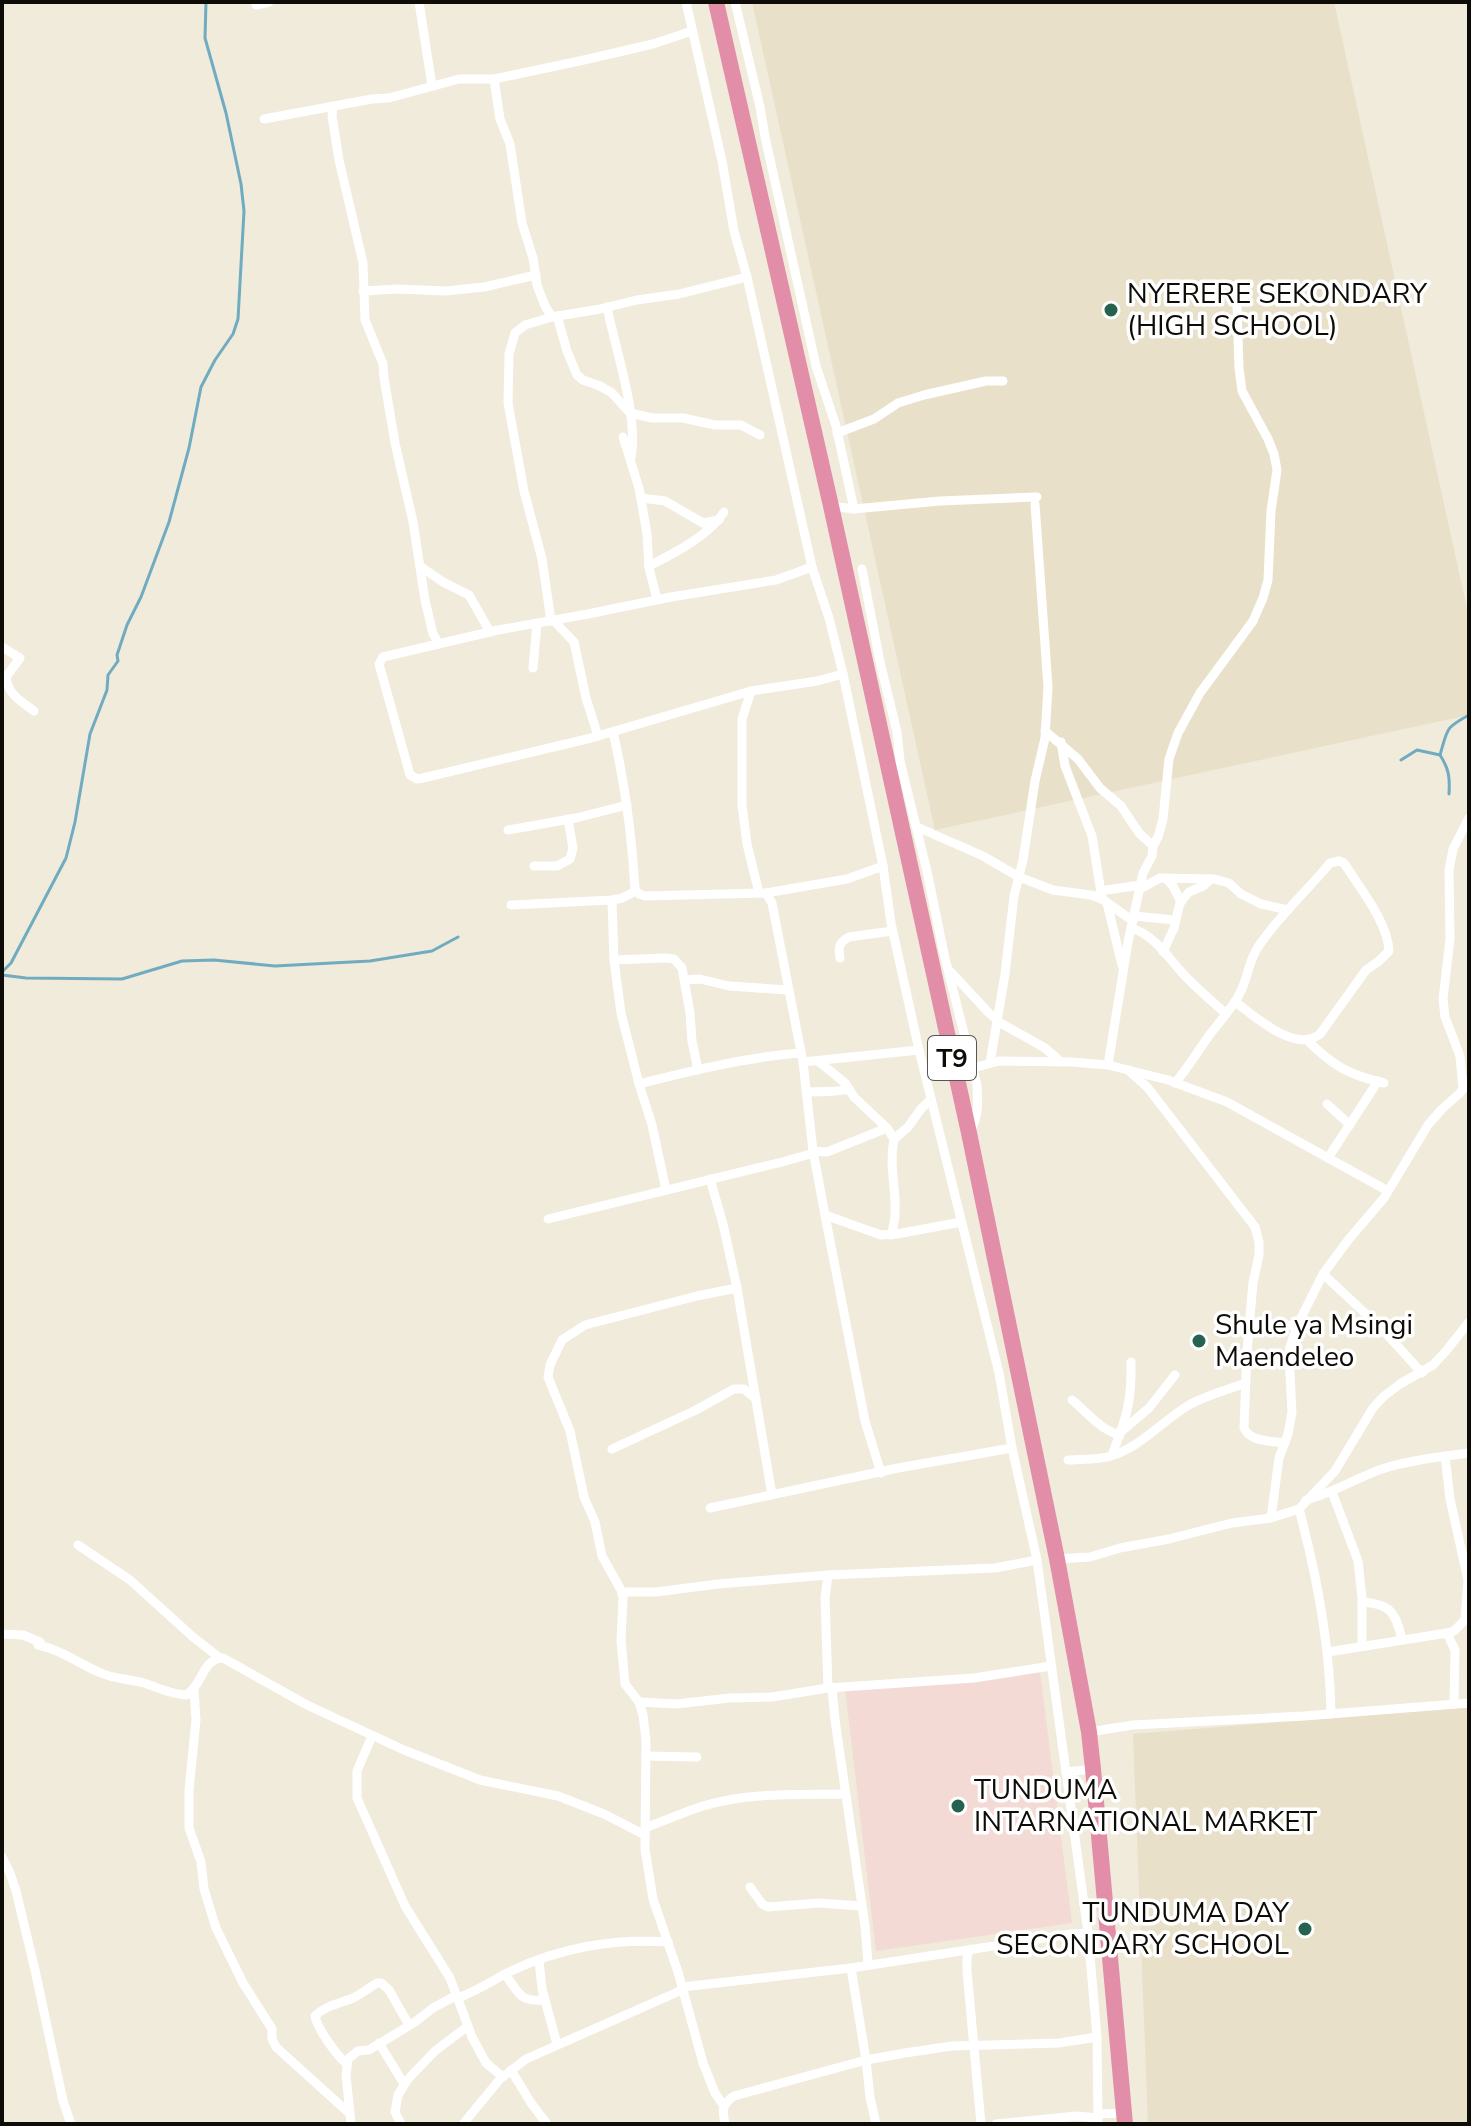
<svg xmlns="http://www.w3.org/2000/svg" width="1471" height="2126" font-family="'Nunito Sans',sans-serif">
<rect width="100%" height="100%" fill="#f0ebdb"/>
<path fill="#f4dad4" d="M1040,1672L1072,1923L876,1951L845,1688Z"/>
<g fill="#e8e0c9">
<path d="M752,2H1334L1469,618V715L935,830Z"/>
<path d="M1469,1707V2124H1148L1133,1734Z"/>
</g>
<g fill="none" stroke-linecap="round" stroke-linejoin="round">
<g stroke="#71abc0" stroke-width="3">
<path d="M1440,755C1448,728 1445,728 1469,715"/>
<path d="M1401,760L1417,750L1440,755C1449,769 1450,777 1449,794"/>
<path d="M2,972L11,963L66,858L75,822L90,734L107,690L108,675L118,661L117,655L127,625L141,597L169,522L189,448L201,387L215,360L233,334L238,319L244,211L241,184L226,113L205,38L206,2"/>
<path d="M2,975L26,978L122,979L182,961L214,960L275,966L370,961L432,951L458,937"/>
</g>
<g stroke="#fff" stroke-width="9">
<path d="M419,2L432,86"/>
<path d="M686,2L722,161L734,231L747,277L812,567L829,618L843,674L883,866L891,923L919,1050L999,1373L1012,1448L1037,1560L1088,1933L1097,2037L1098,2124"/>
<path d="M735,2L760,107L765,137L816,366L836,426L854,509"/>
<path d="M256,5L269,2"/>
<path d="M494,79L500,119L510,144L522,223L533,258L537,285L545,306L552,317"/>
<path d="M333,106L332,116L339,160L363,263L365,320L383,364L384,378L395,443L413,522L425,600L433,634L439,644"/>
<path d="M264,119L372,99L389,98L459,79H494L584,60L653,44L692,31"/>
<path d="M363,291L397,289L446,291L484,287L536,275"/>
<path d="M607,307C615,348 639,417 631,457"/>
<path d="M557,316L567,351L577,375L583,380L600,386L612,393L630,413L652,418H683L715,425H741L760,435"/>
<path d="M837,433L874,419L898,403L924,395L986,381H1003"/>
<path d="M623,437L639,488L647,534L649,568L657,599"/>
<path d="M641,498L665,501L703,523L719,520"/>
<path d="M831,506L854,509L940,501L1037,497"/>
<path d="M649,566C673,554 710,535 724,512"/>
<path d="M421,567L443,582L469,595L490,632"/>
<path d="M812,567L776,580L671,597L588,614L498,630L383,657L379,664L410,775L417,779L423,778L591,738L751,691L817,681L843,674"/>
<path d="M862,569L880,662L897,732L900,761L927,871L944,954L977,1085C978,1103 979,1116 970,1132"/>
<path d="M553,620L574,642L586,698L598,736"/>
<path d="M551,621L542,559L524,491L508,403L509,354L515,333L525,325L552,317L600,309L637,300L679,294L747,277"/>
<path d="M2,647L20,658L6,677C8,695 21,701 34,711"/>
<path d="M533,668L537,623"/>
<path d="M751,691L742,719V805L747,844L759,893"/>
<path d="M1045,731L1078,759L1100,788L1121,806L1139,833L1153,846"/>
<path d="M613,732C625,784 632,836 635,889L639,894L645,896L766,893L847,879L883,866"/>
<path d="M1061,742L1065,766L1092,836L1102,899"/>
<path d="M917,827L983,856L1019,877L1053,890L1091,895L1102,899L1133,921"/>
<path d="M508,830L576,818L627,805"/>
<path d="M534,866H557L570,859L573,848L568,819"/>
<path d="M1166,878L1173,886L1181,902"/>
<path d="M1140,889L1160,878L1214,879L1229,883L1241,894L1261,904L1288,910"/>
<path d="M1100,891L1141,885"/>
<path d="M766,893L772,903L803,1062L813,1151L825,1215L865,1421L881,1473"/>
<path d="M612,900L614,960L621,1013L639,1084L652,1125L666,1190"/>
<path d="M1107,903L1122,965"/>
<path d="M511,905L612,900L622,898L636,891"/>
<path d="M1134,916L1175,920"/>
<path d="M1131,928C1156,935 1170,961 1188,979C1200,991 1213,1002 1226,1014"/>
<path d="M1163,952L1174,928L1180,903L1189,892L1203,886L1211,879"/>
<path d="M840,958C838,948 839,942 849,937L892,931"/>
<path d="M614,960L665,958L674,959L682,968L690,1013L692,1041L698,1070"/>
<path d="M950,971L988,1012L997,1020"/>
<path d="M685,980L700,979L729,986L788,990"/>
<path d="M997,1021L1045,1048L1061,1062"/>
<path d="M1307,1040C1333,1066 1349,1075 1384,1083"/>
<path d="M818,1061L845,1083L854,1097L887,1128L894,1139"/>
<path d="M803,1062L919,1050"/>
<path d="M990,1063L1005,974L1014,896L1023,860L1035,781L1045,738L1048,687L1035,504"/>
<path d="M1108,1065L1128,942L1143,873L1152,856L1153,846L1158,837L1163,819L1169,759L1178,733L1200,693L1253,621L1263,598L1268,580L1271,511L1277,470L1274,454L1268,439L1242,391L1239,368L1237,306"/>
<path d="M973,1068L999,1061L1071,1062L1108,1065L1168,1080L1227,1102L1388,1191"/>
<path d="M1128,1070L1148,1088L1255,1227L1259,1242V1255L1253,1283L1247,1351L1244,1428C1250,1442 1271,1441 1285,1443"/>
<path d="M1175,1083C1188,1068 1199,1049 1211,1033C1221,1020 1233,1007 1240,993C1248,978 1248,962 1258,947C1278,917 1306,892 1330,863L1339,861L1344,863C1359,887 1388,922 1389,951L1379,961L1366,970L1320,1034C1295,1054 1255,1016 1235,1002"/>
<path d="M639,1084C690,1071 748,1057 800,1053"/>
<path d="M1463,1089L1460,1056L1445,1017L1443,999L1450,939L1449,870L1453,849L1469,818"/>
<path d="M806,1092C821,1091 834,1093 849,1089"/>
<path d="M1327,1104L1350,1125"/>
<path d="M813,1151L827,1152L887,1128"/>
<path d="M1328,1158L1378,1081"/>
<path d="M710,1179L723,1224L737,1288L772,1495"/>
<path d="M825,1215L881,1235L897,1234L961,1222"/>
<path d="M548,1219L782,1162L814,1153"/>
<path d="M891,1235C902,1203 887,1171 894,1139L908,1127L921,1109L931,1099"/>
<path d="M1323,1274L1382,1329L1422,1373"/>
<path d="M1249,1330C1265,1322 1280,1324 1297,1326"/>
<path d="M1072,1400C1088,1413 1099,1429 1120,1435"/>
<path d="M1123,1430L1149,1408L1175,1375"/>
<path d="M612,1449L696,1410L734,1389H744L756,1399"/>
<path d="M1112,1455C1126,1418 1132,1403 1131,1362"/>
<path d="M1068,1460C1082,1459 1098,1460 1111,1456C1141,1447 1162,1421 1189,1405C1207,1395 1227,1390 1246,1383"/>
<path d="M1332,1492L1358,1561L1362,1598V1645"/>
<path d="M1306,1500C1333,1493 1356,1478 1382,1469C1410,1460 1440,1457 1469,1453"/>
<path d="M710,1508L898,1468L1012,1448"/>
<path d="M1299,1509C1317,1576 1330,1644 1331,1714"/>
<path d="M1271,1518L1279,1458L1288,1434L1292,1412L1289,1355L1290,1347L1297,1326L1323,1274L1349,1239L1384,1198L1428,1125L1442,1109L1460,1093L1469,1081"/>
<path d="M78,1545L130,1580L193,1637L220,1658"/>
<path d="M1057,1559L1090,1557L1120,1548L1169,1539L1232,1523L1271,1518L1299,1509L1335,1471L1373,1408L1383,1397L1400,1384L1433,1365L1446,1351L1469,1322"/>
<path d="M622,1592H656L718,1584L828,1575L995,1568L1037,1560"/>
<path d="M1362,1602C1391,1604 1395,1612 1402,1639"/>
<path d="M1447,1633L1455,1650L1454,1704"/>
<path d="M2,1634L23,1635L40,1642"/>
<path d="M38,1645C62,1650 79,1664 101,1673C114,1679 130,1679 144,1683C159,1688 170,1694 186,1695C203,1686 202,1658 223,1658L307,1705L404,1750L480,1780L558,1796L604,1814L645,1835"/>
<path d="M1328,1652L1447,1633L1454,1631L1465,1620L1468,1580L1450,1499L1445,1456"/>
<path d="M828,1688L825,1598L828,1575"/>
<path d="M832,1688L835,1720L865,1926L868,1964"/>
<path d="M194,1690L196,1720L189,1790V1828L201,1862L204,1889L216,1928L243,1983L272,2029V2039L276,2047L350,2114"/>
<path d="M639,1702L676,1704L730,1698L772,1697L828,1688L974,1678L1051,1666"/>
<path d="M1089,1732L1133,1725L1304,1716L1469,1703"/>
<path d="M372,1736L357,1771V1798L405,1906L450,1978L472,2037L486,2063L503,2077"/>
<path d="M646,1756L697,1757"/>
<path d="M1066,1772L1093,1769"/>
<path d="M645,1828C664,1821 684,1812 703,1806C748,1792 799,1795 845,1794"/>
<path d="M2,1857L10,1873L16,1891L35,1970L63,2101L71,2124"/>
<path d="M750,1887L762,1904L768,1907L819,1903L861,1906"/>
<path d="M970,1949L967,1957V1971L981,2124"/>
<path d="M539,1960L542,1989L557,2044"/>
<path d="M851,1968L866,2060L870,2097L876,2124"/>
<path d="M505,1974C519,1993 519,2002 545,2000"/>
<path d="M682,1987L851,1968L1071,1934L1088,1933"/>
<path d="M458,1998C477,1991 492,1981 509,1972C558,1948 614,1938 668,1942"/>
<path d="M379,2043L404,2084"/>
<path d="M347,2064C336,2055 317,2028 315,2016C326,2005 339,2004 353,1998C361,1994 369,1988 377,1983H381L389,1990L409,2025"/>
<path d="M511,2070L531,2103L547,2124"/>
<path d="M724,2106L715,2093L703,2063L678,1972L653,1899L645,1849L646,1740L643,1715L639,1702L625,1684L621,1640L623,1598L621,1590L602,1556L595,1522L584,1497L570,1431L548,1377L550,1365L562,1340L585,1325L697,1296L737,1288"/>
<path d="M1098,2114L1125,2113"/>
<path d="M351,2124L346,2075L348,2059L358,2051L369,2050L415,2022L433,2008L457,1995"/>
<path d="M401,2124L395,2112L398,2095L408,2079L435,2051L468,2026"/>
<path d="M463,2124L500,2079L526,2059L682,1990"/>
<path d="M725,2124C722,2110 722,2104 734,2096L866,2060L905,2053L952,2046L1059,2043L1097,2037"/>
<path d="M996,2124L1077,2116L1098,2118"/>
</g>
<path stroke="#e28ea8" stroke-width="16" d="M716,2L831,506L969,1133L1057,1559L1089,1732L1093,1769L1125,2124"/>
</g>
<g fill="#25634e" stroke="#fff" stroke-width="3">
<circle cx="1111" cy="310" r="8"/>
<circle cx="1199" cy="1341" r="8"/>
<circle cx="958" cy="1806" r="8"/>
<circle cx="1305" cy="1929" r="8"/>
</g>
<g text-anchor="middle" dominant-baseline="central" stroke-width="7" stroke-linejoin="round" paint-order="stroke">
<rect fill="#fff" stroke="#565551" stroke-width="2" x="928" y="1036" width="48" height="44" rx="6"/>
<g font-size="26" font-weight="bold" fill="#0e0c07">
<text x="952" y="1058">T9</text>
</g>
<g font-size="28" fill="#0e0c07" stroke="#fff" text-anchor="start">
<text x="1127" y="294">NYERERE SEKONDARY<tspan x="1127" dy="32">(HIGH SCHOOL)</tspan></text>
<text x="1215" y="1325">Shule ya Msingi<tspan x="1215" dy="32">Maendeleo</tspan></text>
<text x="974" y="1790">TUNDUMA<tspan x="974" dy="32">INTARNATIONAL MARKET</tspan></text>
<text x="1289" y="1913" text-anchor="end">TUNDUMA DAY<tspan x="1289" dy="32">SECONDARY SCHOOL</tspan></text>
</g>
</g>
<rect width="1471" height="2126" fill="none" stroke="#0e0c07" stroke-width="8"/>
</svg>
